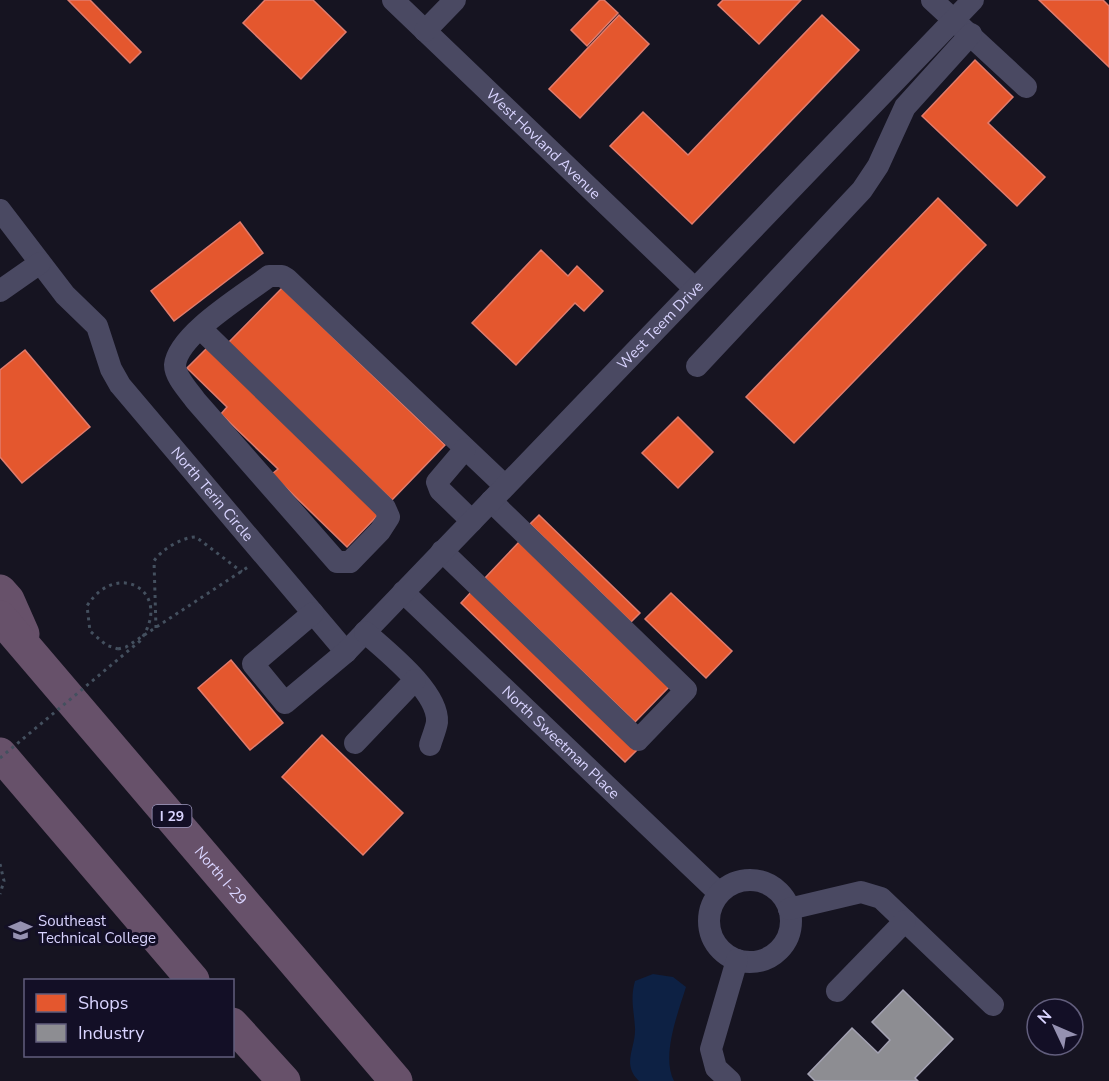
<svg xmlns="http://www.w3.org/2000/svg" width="1109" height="1081" font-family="'Nunito Sans',sans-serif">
<rect width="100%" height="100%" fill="#161421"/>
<path fill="#0d2144" d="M653,974L673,977L686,987C678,1013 661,1056 674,1081H639C621,1064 636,1048 635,1028C634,1010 630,999 635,981Z"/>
<g fill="#e4572e" stroke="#e17c6d" stroke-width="1.5">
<path d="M68,0H90L141,52L130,63Z"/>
<path d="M265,0H313L346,32L301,79L243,23Z"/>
<path d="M600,0H604L618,13L587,46L571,30Z"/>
<path d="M723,0H801L759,44L718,5Z"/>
<path d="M1039,0H1103L1109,6V67Z"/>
<path d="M619,15L649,44L580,118L549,89Z"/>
<path d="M822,15L859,50L692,224L610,146L643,112L688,155Z"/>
<path d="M975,60L1013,97L988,123L1045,177L1017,206L922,116Z"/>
<path d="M938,198L986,245L794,443L746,397Z"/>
<path d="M240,222L263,253L174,321L151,291Z"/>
<path d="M541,250L568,276L577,266L603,291L584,311L575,303L516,365L472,323Z"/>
<path d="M282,288L445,445L392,500L228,343Z"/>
<path d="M207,348L379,514L347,547L272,474L278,469L221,414L227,407L187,368Z"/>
<path d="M25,350L90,427L22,483L0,457V370Z"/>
<path d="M678,417L713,452L678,488L642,453Z"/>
<path d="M539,515L640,613L631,622L530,524Z"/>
<path d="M519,542L669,687L635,722L485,578Z"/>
<path d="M472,591L637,750L625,762L461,603Z"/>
<path d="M671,593L732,651L706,678L645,619Z"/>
<path d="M231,660L283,723L250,750L198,688Z"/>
<path d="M322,735L403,813L363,855L282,777Z"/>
</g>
<path fill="#8d8d92" stroke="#a4a2b3" stroke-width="1.5" d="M903,990L953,1039L915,1078L918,1081H815L808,1074L852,1028L878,1053L890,1040L872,1022Z"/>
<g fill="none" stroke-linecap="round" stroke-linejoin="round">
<g stroke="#44505f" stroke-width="3" stroke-dasharray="3 4.5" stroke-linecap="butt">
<path d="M156,628L154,561C161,550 182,537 196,537L242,572"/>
<path d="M118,649L126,647L248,567"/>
<path d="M0,864L4,881L0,894"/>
</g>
<g stroke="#4a4962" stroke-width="22">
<path id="s1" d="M393,0L695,289"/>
<path d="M932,0L1026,87"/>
<path d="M425,31L455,0"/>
<path id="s2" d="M0,210L65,295L97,326L111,369L120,385L346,652"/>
<path d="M0,291L40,263"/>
<path d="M200,328L385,508L389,517L380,531L350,562H337L196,401C189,391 175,377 175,365C178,334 246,294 269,276H282L287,279L505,486"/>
<path d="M697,366L862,190L878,166L905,107L971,34"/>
<path d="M465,449L437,482L440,490L472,521"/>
<path d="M442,551L638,740L686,690L491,501"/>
<path id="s3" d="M403,592L719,893"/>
<path id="s4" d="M313,613L253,664L285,703L346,652L973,0"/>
<path d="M365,632C386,651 439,692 437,722C436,729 432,738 430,745"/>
<path d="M355,743L415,680"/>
<circle cx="750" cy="921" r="41"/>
<path d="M789,909L861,892L881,898L993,1005"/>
<path d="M837,991L905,921"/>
<path d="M730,1081L716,1068L711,1049L737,960"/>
</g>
<g stroke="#67516a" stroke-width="33">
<path d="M0,591L8,600L23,634"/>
<path id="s5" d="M0,617L396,1081"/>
<path d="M0,754L193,980"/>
<path d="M232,1024L284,1081"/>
</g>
<path stroke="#44505f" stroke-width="3" stroke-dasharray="3 4.5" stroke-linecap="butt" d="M0,758L140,641C175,592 117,558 87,606L90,631L106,645L118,649"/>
</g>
<defs>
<symbol id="university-bare" viewBox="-9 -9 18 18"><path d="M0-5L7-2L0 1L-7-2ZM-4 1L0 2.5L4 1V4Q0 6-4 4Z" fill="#9591b1" stroke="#130f26" stroke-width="2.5" paint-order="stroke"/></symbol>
</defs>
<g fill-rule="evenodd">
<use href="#university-bare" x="4" y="914" width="33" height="33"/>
</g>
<g text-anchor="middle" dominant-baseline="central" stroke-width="6" stroke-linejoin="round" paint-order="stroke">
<rect fill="#130f26" stroke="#9e99be" stroke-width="1.5" x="152.5" y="805" width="39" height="22" rx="4.5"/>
<g font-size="14" font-weight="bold" fill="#d9d4ff">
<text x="172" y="816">I 29</text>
</g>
<g font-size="15" fill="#d9d4ff" stroke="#130f26">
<text stroke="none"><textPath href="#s1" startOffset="208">West Hovland Avenue</textPath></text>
<text stroke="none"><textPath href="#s4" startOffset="662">West Teem Drive</textPath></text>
<text stroke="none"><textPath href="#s2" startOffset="358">North Terin Circle</textPath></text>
<text stroke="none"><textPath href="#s3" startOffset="218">North Sweetman Place</textPath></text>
<text stroke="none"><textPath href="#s5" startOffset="340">North I-29</textPath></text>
</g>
<g font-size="15" fill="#d9d4ff" stroke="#130f26" text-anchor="start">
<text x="38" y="921">Southeast<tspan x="38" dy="17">Technical College</tspan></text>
</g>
</g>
<rect x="24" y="979" width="210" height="78" fill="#130f26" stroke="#625e7d" stroke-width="1.5"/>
<rect x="36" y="994" width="30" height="18" fill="#e4572e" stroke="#625e7d" stroke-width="1.5"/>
<text x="78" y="1009" font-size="18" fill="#d9d4ff">Shops</text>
<rect x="36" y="1024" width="30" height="18" fill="#8d8d92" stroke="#625e7d" stroke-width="1.5"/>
<text x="78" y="1039" font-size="18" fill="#d9d4ff">Industry</text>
<g transform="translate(1055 1027) rotate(314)"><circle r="28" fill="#130f26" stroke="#625e7d" stroke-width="1.5"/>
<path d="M0-4.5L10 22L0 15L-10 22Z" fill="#9591b1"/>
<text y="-9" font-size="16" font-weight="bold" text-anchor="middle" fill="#d9d4ff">N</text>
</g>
</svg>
